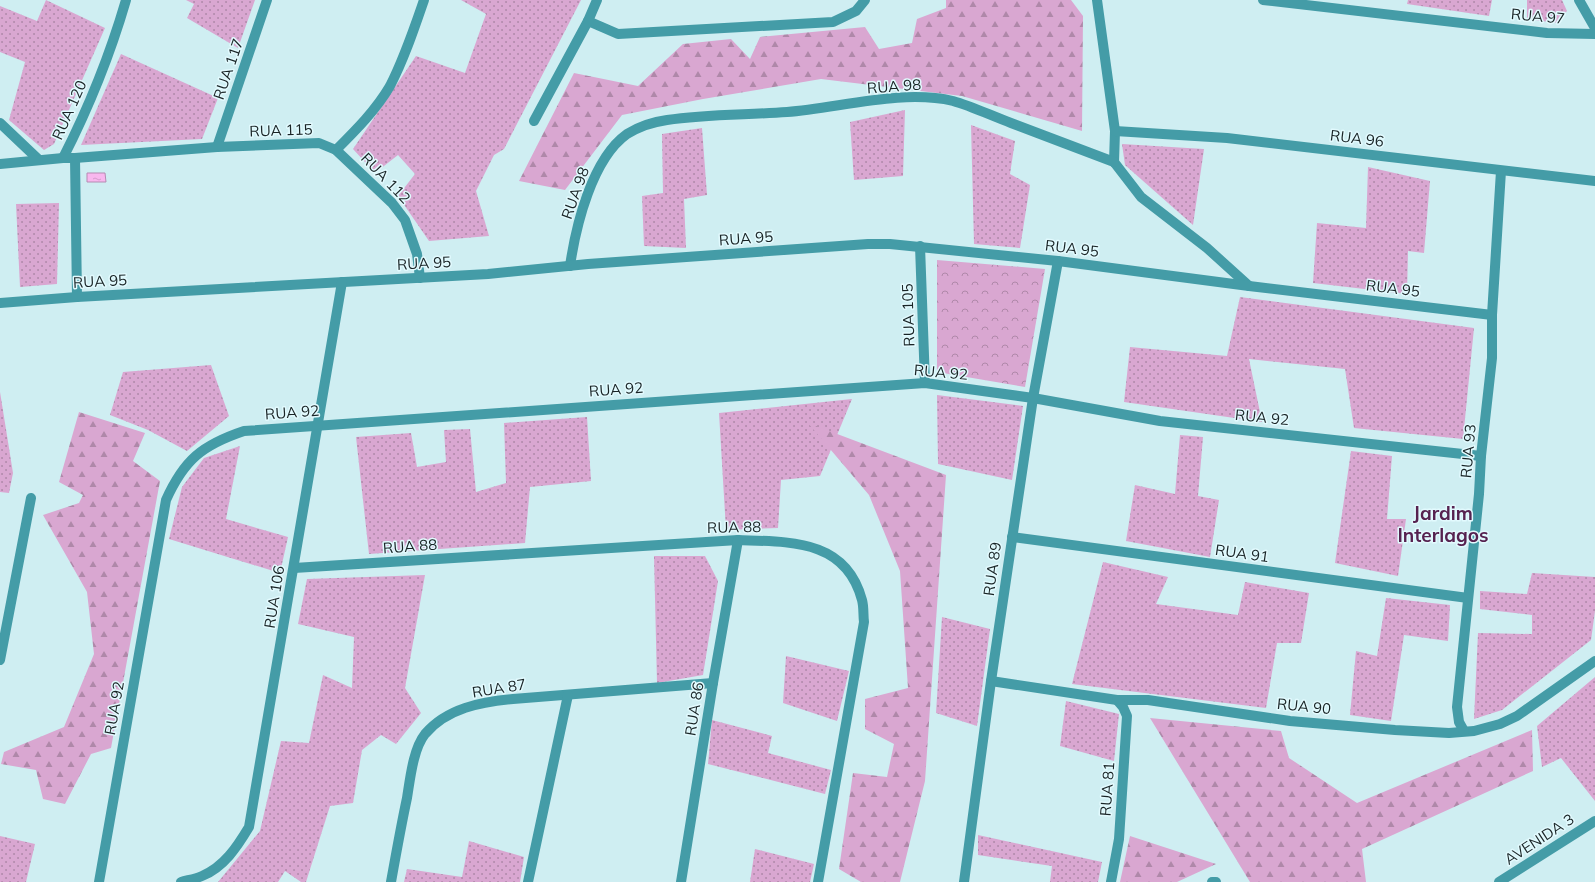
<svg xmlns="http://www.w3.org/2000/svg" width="1595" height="882" font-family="Mulish,sans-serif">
<defs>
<pattern id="grass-dots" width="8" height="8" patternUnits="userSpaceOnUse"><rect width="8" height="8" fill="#d9a7d1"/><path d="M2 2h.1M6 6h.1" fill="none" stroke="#af88a9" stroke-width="1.8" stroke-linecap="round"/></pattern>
<pattern id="forest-firs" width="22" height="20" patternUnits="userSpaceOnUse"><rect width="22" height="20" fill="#d9a7d1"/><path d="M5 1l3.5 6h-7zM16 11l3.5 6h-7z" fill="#af88a9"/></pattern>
<pattern id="park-crowns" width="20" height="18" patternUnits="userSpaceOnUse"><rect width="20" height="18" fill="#d9a7d1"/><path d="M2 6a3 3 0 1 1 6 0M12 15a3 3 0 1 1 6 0" fill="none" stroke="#af88a9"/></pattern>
<pattern id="water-ripples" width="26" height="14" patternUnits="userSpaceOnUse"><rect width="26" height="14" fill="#f8b7ee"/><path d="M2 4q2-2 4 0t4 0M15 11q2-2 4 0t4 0" fill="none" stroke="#d49dcc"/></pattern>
</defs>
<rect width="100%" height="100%" fill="#cfeef2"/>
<g fill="url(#grass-dots)">
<path d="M46,0L105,28L54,144L44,150L9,120L25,62L0,52V6L37,21Z"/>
<path d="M186,0H255L238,48L187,18L194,4Z"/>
<path d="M461,0H581L504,149L494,155L476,191L489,236L429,241L398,196L415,174L398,155L375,173L353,149L416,56L465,73L486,14Z"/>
<path d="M1408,0H1492L1489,16L1407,4Z"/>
<path d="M1527,0H1562L1567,11L1557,23L1527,19Z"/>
<path d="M121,54L218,98L202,139L81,145Z"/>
<path d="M905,110L903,176L854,180L850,122Z"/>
<path d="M971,125L1015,141L1010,174L1030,185L1020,248L974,244Z"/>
<path d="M702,128L707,195L684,199L686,248L644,246L642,196L663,193L662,134Z"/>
<path d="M1122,144L1204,149L1193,225L1125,165Z"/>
<path d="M1368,167L1430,181L1424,253L1408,251L1407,294L1313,283L1317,223L1366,228Z"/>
<path d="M59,203L57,284L20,287L16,204Z"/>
<path d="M1240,297L1474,328L1463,439L1354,428L1345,369L1249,359L1262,422L1124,402L1130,347L1227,356Z"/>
<path d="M211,365L229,416L187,451L148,430L110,415L123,372Z"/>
<path d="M0,392L13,473L9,493L0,492Z"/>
<path d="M937,395L1023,406L1012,480L938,464Z"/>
<path d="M852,399L820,476L781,480L778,528L726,530L719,413Z"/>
<path d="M587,417L591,481L530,487L525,543L369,554L356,437L411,433L417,467L446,462L444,430L470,429L476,492L506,483L504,423Z"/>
<path d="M1180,435L1203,437L1198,496L1219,500L1210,557L1126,541L1135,485L1175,494Z"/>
<path d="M240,446L226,519L288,537L280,573L169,539L182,487L204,458Z"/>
<path d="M1351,451L1392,456L1387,519H1406L1398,576L1335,563Z"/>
<path d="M654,556H705L718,581L703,675L657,683Z"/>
<path d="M1103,562L1168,577L1156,604L1238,615L1245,582L1309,593L1301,643H1277L1266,708L1072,684Z"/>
<path d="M1532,573L1595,577V611L1591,640L1502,710L1474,719L1478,633L1532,634V615L1480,609V591L1527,594Z"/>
<path d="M425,575L405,688L421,713L396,744L381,735L362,750L353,803L330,806L306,882H301L285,871L278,882H218L260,831L281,741L309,743L323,675L352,688L354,637L298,624L307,579Z"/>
<path d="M1386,598L1450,605L1448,641L1404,635L1391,721L1350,715L1356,651L1377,656Z"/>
<path d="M942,617L990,629L977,726L936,713Z"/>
<path d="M786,656L849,671L837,721L783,703Z"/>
<path d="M1595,677V801L1561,758L1542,767L1537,726Z"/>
<path d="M1066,701L1119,714L1114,761L1060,746Z"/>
<path d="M712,720L772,736L768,753L831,770L825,794L708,764Z"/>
<path d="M978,835L1102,862L1098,882H1050L1052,866L978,855Z"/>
<path d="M0,836L35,844L26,882H0Z"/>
<path d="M469,841L524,857L520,882H404L407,869L462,877Z"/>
<path d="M755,849L814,864L810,882H750Z"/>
</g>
<g fill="url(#forest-firs)">
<path d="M946,0H1071L1083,16L1082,131L962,96L821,79L703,99L622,115L565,190L519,181L574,73L638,86L683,44L731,39L750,59L760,37L865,27L879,49L912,43L917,19L946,8Z"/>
<path d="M79,412L145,433L133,461L160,481L111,748L91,754L65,804L43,799L36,770L1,764L4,752L64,727L94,654L87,592L43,515L79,503L83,495L59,482Z"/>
<path d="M808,423L946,475L925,781L900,882H861L839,869L853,773L887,777L894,744L865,729V699L908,688L900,571L869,495Z"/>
<path d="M1150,718L1281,731L1289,758L1357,803L1532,730L1533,771L1362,849L1366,882H1250Z"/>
<path d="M1130,836L1216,864L1177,882H1120Z"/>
</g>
<path fill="url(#park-crowns)" d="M937,260L1045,269L1025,387L937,372Z"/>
<path fill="url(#water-ripples)" stroke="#b58bb2" d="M87,173H105L106,182H87Z"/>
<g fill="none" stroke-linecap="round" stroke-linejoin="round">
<g stroke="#449ca7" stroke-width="10">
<path d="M1097,0L1115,131L1114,162"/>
<path d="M1263,0L1547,33L1595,34"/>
<path d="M1579,0L1595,28"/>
<path d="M588,21L618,34L833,22L856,11L865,0"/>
<path d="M534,121L588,21L597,0"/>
<path d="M0,123L39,160"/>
<path d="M1115,131L1227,138L1595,181"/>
<path d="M217,147L267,0"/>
<path d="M336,150C356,130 376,110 390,86C404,59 414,29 424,0"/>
<path d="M75,158L217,147L319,143L336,150L392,203L405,220L417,254L420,278"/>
<path d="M1114,162L1141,197L1207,248L1249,286"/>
<path d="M0,164L63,158"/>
<path d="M920,246L925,383"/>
<path d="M570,266C576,225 592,159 627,134C640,126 652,122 667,120C706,114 747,115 787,112C839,108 902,89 953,101C971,106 992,116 1011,123C1045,136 1080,149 1114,162"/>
<path d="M77,297L75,158H63C89,107 110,55 126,0"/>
<path d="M0,303L77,297L488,274L588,264L868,244H890L1058,261L1249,286L1492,315"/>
<path d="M1012,537L1468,598"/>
<path d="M294,568L738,540C790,542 846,539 862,600C864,607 863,615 864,622L818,882"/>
<path d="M0,660L31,498"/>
<path d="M991,681L1117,700H1148L1290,721L1395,730L1449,733L1474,731L1500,724L1517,716L1595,661"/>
<path d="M1464,731L1459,722L1457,707L1479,494L1481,456L1492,358V315L1501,171"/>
<path d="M99,882L166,500C184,460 202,445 244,431L925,383L1033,398L1160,421L1481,456"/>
<path d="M181,882C188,880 195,879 202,876C224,867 237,847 249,827L342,282"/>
<path d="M391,882C396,854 401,826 407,798C410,780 413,749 425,734C447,708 481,702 513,699L713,683"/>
<path d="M528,882L568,695"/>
<path d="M681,882L713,683L738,540"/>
<path d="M964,882L991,681L1033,398L1058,261"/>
<path d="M1111,882L1119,839L1127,716L1123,707L1117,700"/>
<path d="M1212,882H1216"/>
<path d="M1499,882L1595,821"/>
</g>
</g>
<g text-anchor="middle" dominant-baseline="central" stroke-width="3" stroke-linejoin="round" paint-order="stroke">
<g font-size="15" fill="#192426" stroke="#e2fafe">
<text transform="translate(1538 16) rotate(5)">RUA 97</text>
<text transform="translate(228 69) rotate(-71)">RUA 117</text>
<text transform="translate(894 86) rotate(-4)">RUA 98</text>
<text transform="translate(69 110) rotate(-66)">RUA 120</text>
<text transform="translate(281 130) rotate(-2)">RUA 115</text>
<text transform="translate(1357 138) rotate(7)">RUA 96</text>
<text transform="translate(386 178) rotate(46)">RUA 112</text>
<text transform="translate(575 193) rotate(-70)">RUA 98</text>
<text transform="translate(746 238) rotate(-4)">RUA 95</text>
<text transform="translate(1072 248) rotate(7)">RUA 95</text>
<text transform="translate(424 263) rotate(-3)">RUA 95</text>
<text transform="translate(100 281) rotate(-3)">RUA 95</text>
<text transform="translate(1393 288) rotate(7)">RUA 95</text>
<text transform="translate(908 315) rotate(-92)">RUA 105</text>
<text transform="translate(941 372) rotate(5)">RUA 92</text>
<text transform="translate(616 389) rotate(-4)">RUA 92</text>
<text transform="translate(292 412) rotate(-4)">RUA 92</text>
<text transform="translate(1262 417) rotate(6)">RUA 92</text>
<text transform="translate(1468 451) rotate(-85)">RUA 93</text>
<text transform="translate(734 527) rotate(-1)">RUA 88</text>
<text transform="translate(410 546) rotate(-4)">RUA 88</text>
<text transform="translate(1242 553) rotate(8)">RUA 91</text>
<text transform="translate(992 569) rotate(-82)">RUA 89</text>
<text transform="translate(274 597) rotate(-81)">RUA 106</text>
<text transform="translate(499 688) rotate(-9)">RUA 87</text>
<text transform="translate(1304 706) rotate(6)">RUA 90</text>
<text transform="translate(114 708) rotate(-80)">RUA 92</text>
<text transform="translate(694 709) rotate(-81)">RUA 86</text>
<text transform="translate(1107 789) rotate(-86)">RUA 81</text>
<text transform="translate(1539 839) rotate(-33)">AVENIDA 3</text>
</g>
<g font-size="19" font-weight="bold" fill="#562250" stroke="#e2fafe">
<text x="1443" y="513">Jardim<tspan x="1443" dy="22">Interlagos</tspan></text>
</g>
</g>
</svg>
